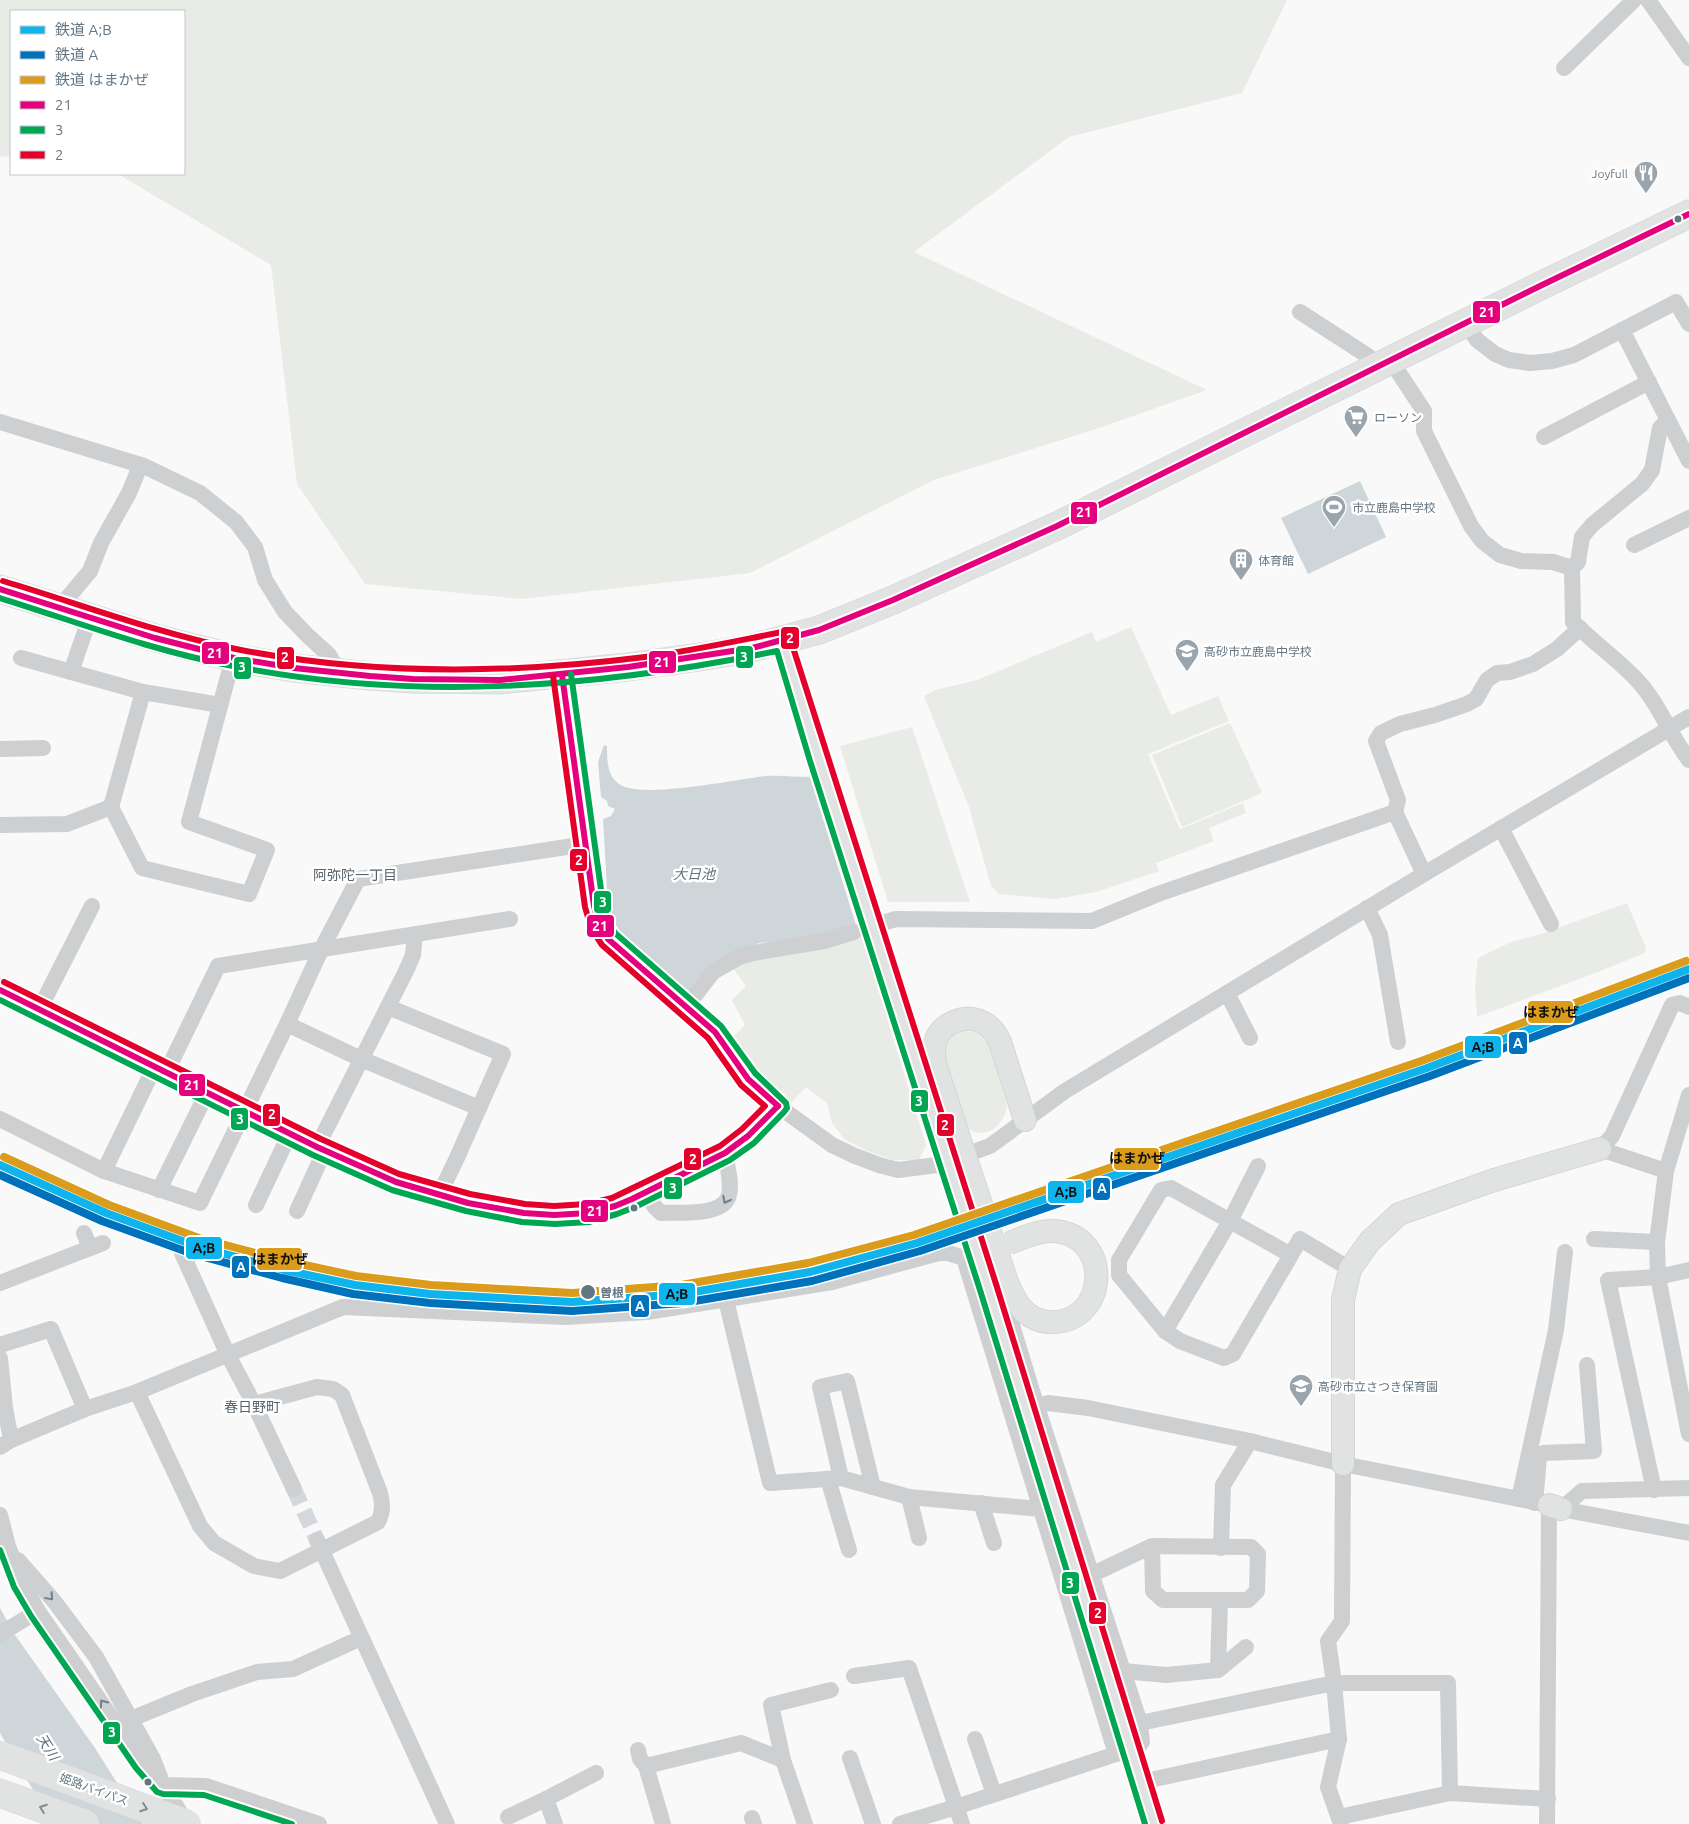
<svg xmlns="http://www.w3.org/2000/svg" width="1689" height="1824" font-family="Ubuntu,'Noto Sans JP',sans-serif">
<rect width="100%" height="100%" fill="#f9f9f9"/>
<g fill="#e8ebe6">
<path d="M0,0H1287L1242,93L1069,137L914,252L1207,390L1099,428L934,480L750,573L522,599L365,584L297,484L271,265L118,174H184V11H11V157L0,156Z"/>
<path d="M1131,627L1171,715L1218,696L1229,721L1148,754L1180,829L1243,803L1246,813L1209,828L1214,841L1156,863L1159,871L1096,892L1056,899L999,894L991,886L969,807L924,696L935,690L977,680L1092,632L1096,642Z"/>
<path d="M1230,723L1262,793L1182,827L1152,755Z"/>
<path d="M912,727L970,902H888L840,746Z"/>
<path d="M1627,903L1646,948L1645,953L1603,970L1477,1017L1475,987L1478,958L1511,942L1538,935Z"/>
<path d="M862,936L926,1145L919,1160H893L867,1151L844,1139L832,1123L827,1103L806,1087L791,1103L749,1063L732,1038L745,1025L732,1000L746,986L732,967L758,958L827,947Z"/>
<path d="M963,1031C977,1031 983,1035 990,1047L1007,1105C1004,1126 986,1141 967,1128C961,1109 943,1068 945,1049C947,1039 955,1034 963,1031Z"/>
</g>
<g fill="#ced6d9">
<path d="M1360,481L1386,537L1308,574L1281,518Z"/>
<path d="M604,745L607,746C607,759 607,776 619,784C641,800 737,779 767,776C781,775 796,777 810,777L856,925L811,938L759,943L735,952L689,993L631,945L623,937L617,928L608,905L603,819L611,816L615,809L608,806L607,801L601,797L598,762Z"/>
<path d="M0,1608L15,1635L95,1748L143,1824H56L33,1790L0,1733Z"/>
</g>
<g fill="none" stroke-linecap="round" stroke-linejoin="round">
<path stroke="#d4d8dc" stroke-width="16" stroke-dasharray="16 8" stroke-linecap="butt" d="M294,1489L317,1540"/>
<defs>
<g id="secondary">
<path d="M783,641L818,758L945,1152"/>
<path d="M562,675L594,906L599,924L608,939L620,950L687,1006L715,1032L748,1079L778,1106L748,1136L725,1153L648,1192"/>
<path d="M0,990L155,1066"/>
<path d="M962,1147L936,1067C934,1059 933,1051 935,1043C939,1024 965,1013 982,1022C991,1026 996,1033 1000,1042L1025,1120"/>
<path d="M1343,1464V1300L1350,1269L1370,1241L1399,1214L1494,1180L1600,1149"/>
<path d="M1047,1477L1154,1824"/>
<path d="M1549,1505L1561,1509"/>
</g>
<g id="highway">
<path d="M0,589L155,638L234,658L294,668L370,676L413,679L500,680L628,667L706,656L752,648L819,630L893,600L1057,526L1540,286L1689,214"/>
<path d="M0,1793L85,1824"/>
</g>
</defs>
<use href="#secondary" stroke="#d5d6d7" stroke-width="24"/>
<use href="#highway" stroke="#d5d6d6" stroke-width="29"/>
<g stroke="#cecfd0" stroke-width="16">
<path d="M1648,0L1689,58"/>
<path d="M1564,68L1634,0"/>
<path d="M1300,312L1368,356L1374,369"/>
<path d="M1466,323L1477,340L1495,354L1509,360L1530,363L1552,361L1574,355L1676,302L1689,324"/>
<path d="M1622,330L1689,461"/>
<path d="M1391,361L1424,411V431L1471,526L1482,541L1500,555L1521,561L1553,562L1572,568L1573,622C1593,642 1617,659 1636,679C1659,703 1669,734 1689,760"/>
<path d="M0,422L144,466L200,493L236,522L255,547L265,580L285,612L308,636L329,655L339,672"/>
<path d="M1544,437L1649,382"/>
<path d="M1634,545L1689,518"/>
<path d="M1572,568L1578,562L1582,537L1592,525L1642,484L1652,470L1660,428L1668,420"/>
<path d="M59,608L90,571L101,543L129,493L140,466"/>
<path d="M71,672L90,617"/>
<path d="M0,749L43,748"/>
<path d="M111,807L143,692L21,658L143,692L220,705"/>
<path d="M1395,812L1398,800L1376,741L1381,733L1400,724L1435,715L1467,704L1476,699L1487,680L1497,673L1510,672L1533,664L1557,649L1580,628"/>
<path d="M0,825L67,824L111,807L142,868L249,894L267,850L189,822L230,669"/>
<path d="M1501,828L1551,924"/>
<path d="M1367,908L1380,935L1398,1042"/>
<path d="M886,922L896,919L1092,921L1158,894L1395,812L1424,874"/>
<path d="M1227,993L1250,1038"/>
<path d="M687,1006L713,972L739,957L753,953L824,941L854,932"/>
<path d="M388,1007L503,1054L456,1160L439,1195"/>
<path d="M39,1010L92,906"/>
<path d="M287,1024L361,1059L479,1108"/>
<path d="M166,1073L218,966L510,919"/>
<path d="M1689,1095L1666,1171L1657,1242L1658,1277L1689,1434"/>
<path d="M778,1106L832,1145L855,1156L879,1165L898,1170L937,1165L990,1146L1065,1091L1424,874L1689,717"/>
<path d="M0,1119L104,1171L155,1066L166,1073C192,1086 219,1097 245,1110C295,1134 344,1161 395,1182C422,1192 451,1199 479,1205C514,1213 553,1219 588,1213C609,1210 629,1200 648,1192L654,1206L661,1213C679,1212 724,1217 729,1195C732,1182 727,1166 725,1153"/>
<path d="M317,1147L406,971L413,955L415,935"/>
<path d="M104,1171L200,1203L287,1024L321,950L358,879L586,844"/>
<path d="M1666,1171L1600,1149L1612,1136L1672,1005L1680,1003L1689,1007"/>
<path d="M159,1190L207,1093"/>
<path d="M256,1205L290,1133"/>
<path d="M297,1211L325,1150"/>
<path d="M84,1233L90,1248"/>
<path d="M1594,1239L1657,1242"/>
<path d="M182,1253L228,1355L254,1404L294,1489"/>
<path d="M1291,1255L1171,1188L1161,1190L1119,1260V1275L1165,1331L1180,1341L1224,1358L1233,1354L1291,1255L1300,1239L1350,1269"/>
<path d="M0,1283L103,1243"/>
<path d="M726,1300L770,1483L841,1478L909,1497L1041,1509"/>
<path d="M1165,1331L1230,1221L1258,1166"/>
<path d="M0,1345L51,1329L85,1409"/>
<path d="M0,1358L5,1408L11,1440"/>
<path d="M137,1392L200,1526L214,1543L254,1566L280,1571L378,1522C383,1512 383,1504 380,1493L342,1395L333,1389L317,1387L254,1404"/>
<path d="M1017,1413L1048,1403L1088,1408L1250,1441L1343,1464L1549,1505L1547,1824"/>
<path d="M0,1447L11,1440L85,1409L137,1392L343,1307L566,1317L647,1312L832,1282L939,1253H948L964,1258L1116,1754"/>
<path d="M841,1478L820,1387L847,1381L873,1487"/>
<path d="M828,1479L849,1550"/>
<path d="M1654,1490L1608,1280L1658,1277L1689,1270"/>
<path d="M909,1497L919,1538"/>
<path d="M1519,1499L1556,1330L1565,1252"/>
<path d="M981,1503L994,1543"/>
<path d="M1535,1503L1539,1457L1543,1453L1594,1451L1587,1365"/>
<path d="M1561,1509L1582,1491L1689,1488"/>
<path d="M1561,1509L1689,1533"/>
<path d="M0,1515L8,1546L22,1583L38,1611L143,1763L163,1785L206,1786L319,1824"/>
<path d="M317,1540L447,1824"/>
<path d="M1221,1548L1223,1485L1250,1441"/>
<path d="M18,1560L54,1601L96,1657L153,1759L163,1785L186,1822"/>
<path d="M1091,1575L1152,1546L1251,1547L1258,1554L1257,1591L1248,1600H1163L1153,1591L1152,1546"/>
<path d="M0,1634L38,1611"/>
<path d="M1218,1670L1220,1601"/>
<path d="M1123,1671L1166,1675L1218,1670L1246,1647"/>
<path d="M854,1676L909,1668L962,1824"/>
<path d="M131,1719L192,1694L257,1672L293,1669L361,1638"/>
<path d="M1140,1723L1334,1683H1448L1450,1793"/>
<path d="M975,1739L994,1794"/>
<path d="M638,1750L640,1759L646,1766"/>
<path d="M850,1758L873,1824"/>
<path d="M1141,1782L1339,1739"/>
<path d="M508,1817L546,1799"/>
<path d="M1339,1817L1450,1793L1548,1799"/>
<path d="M752,1818L754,1824"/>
<path d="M555,1824L546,1799L596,1773"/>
<path d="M663,1824L646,1766L741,1743L783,1760"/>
<path d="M805,1824L783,1760L771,1705L831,1690"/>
<path d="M900,1824L956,1807L1131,1749L1139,1746L1142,1742L1140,1723L1037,1407L1000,1286"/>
<path d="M1341,1824L1328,1787L1339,1739L1334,1683L1328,1641L1342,1621L1343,1464"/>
</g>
<use href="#secondary" stroke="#e1e2e2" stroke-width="22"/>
<use href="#highway" stroke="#e1e2e2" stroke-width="28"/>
<defs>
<g id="secondary-bridge">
<path d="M962,1147L1007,1282C1015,1302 1025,1320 1048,1322C1109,1326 1114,1234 1053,1231C1038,1230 1023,1238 1009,1243"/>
<path d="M945,1152L1047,1477"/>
</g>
<path id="highway-bridge" d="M0,1755L187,1824"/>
</defs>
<use href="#secondary-bridge" stroke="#d5d6d7" stroke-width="24" stroke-linecap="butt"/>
<use href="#highway-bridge" stroke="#d5d6d6" stroke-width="29" stroke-linecap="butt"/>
<use href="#secondary-bridge" stroke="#e1e2e2" stroke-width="22"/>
<use href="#highway-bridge" stroke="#e1e2e2" stroke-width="28"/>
<defs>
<g id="bus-1">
<path d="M0,589L155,638L234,658L294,668L370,676L413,679L500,680L628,667L752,648L819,630L893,600L1057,526L1540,286L1689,214"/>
<path d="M562,675L594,906L599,924L608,939L715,1032L748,1079L778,1106"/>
<path d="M0,990L317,1147L396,1182L468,1203L524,1213L554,1215L588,1213L615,1206L632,1199L725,1153L748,1136L778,1106"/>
</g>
<g id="bus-2">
<path d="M0,598C77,622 153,651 233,666C413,702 597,688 777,651L810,761L980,1290L1145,1824"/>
<path d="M0,1000L313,1155L392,1190L466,1211L522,1222L555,1224L589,1222L617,1214L635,1207L730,1160L754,1143L784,1112L787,1108L786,1103L755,1073L721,1026L615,933L607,921L603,904L571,674"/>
<path d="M0,1550L14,1587L31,1616L136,1768L157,1792L163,1794L204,1795L292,1824"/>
</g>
<g id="bus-3">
<path d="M3,581C80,604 156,633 236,649C371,676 509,674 645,657C691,651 736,641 782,632L789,635L996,1284L1162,1821"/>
<path d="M4,982L321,1139L399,1174L470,1194L525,1204L554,1206L587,1204L612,1198L720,1146L742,1129L765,1106L741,1085L708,1038L602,945L591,928L585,907L553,676"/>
</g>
</defs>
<use href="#bus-1" stroke="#fff" stroke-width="10"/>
<use href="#bus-2" stroke="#fff" stroke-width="10"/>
<use href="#bus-3" stroke="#fff" stroke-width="10"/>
<use href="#bus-1" stroke="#e5007d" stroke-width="6"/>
<use href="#bus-2" stroke="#00a651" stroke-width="6"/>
<use href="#bus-3" stroke="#e4002b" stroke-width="6"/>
<defs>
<path id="rail-1" d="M0,1165L106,1213L196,1246L284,1270L355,1285L430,1294L572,1302L682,1294L810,1272L917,1243L1427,1068L1689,969"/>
<path id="rail-2" d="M0,1175L102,1221L193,1254L282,1278L353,1294L430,1303L572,1311L683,1303L812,1281L920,1251L1430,1076L1689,978"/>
<path id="rail-3" d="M4,1157L109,1205L199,1238L286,1261L356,1276L431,1285L572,1293L681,1285L808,1263L914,1235L1424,1060L1686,961"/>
</defs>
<use href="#rail-1" stroke="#fff" stroke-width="11"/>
<use href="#rail-2" stroke="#fff" stroke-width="11"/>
<use href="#rail-3" stroke="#fff" stroke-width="11"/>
<use href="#rail-1" stroke="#0fb4ec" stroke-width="8"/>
<use href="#rail-2" stroke="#0072bc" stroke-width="8"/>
<use href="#rail-3" stroke="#da9c1a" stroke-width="8"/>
</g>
<defs><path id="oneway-chevron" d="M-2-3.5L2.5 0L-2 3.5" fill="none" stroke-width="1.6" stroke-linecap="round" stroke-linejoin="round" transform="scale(1.25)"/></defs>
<g stroke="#707f8b">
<use href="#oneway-chevron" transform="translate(726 1200) rotate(118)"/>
<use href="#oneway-chevron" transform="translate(50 1597) rotate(49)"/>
<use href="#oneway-chevron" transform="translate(103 1703) rotate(-125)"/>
</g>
<g stroke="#7e8c96">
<use href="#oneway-chevron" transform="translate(43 1808) rotate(-160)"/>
<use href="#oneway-chevron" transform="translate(144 1808) rotate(20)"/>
</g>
<defs>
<symbol id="restaurant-pin" viewBox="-11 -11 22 30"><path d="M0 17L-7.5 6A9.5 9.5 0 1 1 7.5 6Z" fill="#99a4ac" stroke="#fff"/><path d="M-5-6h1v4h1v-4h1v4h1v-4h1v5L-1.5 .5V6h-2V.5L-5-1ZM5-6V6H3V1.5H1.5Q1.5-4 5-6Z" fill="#fff"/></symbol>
<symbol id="supermarket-pin" viewBox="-11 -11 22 30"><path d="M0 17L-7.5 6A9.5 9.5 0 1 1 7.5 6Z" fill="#99a4ac" stroke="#fff"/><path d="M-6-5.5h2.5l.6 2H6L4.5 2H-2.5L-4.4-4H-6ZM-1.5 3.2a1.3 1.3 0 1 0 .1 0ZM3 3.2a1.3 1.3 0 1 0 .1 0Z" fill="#fff"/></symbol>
<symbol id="stadium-pin" viewBox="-11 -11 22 30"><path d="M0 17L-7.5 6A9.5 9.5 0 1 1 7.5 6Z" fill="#99a4ac" stroke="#fff"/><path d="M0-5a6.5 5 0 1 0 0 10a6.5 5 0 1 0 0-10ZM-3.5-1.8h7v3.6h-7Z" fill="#fff"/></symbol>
<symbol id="building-pin" viewBox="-11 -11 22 30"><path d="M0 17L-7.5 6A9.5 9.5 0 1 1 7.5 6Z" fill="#99a4ac" stroke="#fff"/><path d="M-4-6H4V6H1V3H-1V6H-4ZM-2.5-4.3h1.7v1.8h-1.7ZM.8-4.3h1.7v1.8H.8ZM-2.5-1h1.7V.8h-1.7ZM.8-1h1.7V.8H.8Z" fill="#fff"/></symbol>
<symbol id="school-pin" viewBox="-11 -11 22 30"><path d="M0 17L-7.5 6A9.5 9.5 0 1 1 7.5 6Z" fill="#99a4ac" stroke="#fff"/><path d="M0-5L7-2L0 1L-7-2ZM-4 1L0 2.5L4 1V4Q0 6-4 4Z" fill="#fff"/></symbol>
</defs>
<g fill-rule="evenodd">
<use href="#restaurant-pin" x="1632" y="159" width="28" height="38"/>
<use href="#supermarket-pin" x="1342" y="403" width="28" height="38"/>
<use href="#stadium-pin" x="1320" y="493" width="28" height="38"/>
<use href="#building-pin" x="1227" y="546" width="28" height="38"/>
<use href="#school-pin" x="1173" y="637" width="28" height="38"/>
<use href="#school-pin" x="1287" y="1372" width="28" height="38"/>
</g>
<g fill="#657683" stroke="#fff" stroke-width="2">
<circle cx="1678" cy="219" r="4.5"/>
<circle cx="634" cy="1208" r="4.5"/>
<circle cx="588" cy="1292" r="8"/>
<circle cx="148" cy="1782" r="4.5"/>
</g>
<g text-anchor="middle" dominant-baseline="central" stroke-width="5" stroke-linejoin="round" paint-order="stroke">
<g font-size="12" fill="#657683" stroke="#fff" text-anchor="start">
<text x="1628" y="173" text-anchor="end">Joyfull</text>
<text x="1374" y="417">ローソン</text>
<text x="1352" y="507">市立鹿島中学校</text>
<text x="1258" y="560">体育館</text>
<text x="1204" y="651">高砂市立鹿島中学校</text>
<text x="1318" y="1386">高砂市立さつき保育園</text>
</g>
<g font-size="12" font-weight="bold" fill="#657683" stroke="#fff" text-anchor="start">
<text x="600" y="1292">曽根</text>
</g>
<g font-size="12" fill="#657683" stroke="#fff">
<text transform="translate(94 1789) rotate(20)">姫路バイパス</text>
</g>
<g font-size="14" font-style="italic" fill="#60757c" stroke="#fff">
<text x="694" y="874">大日池</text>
<text transform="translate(48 1747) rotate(58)">天川</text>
</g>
<g font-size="14" fill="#57646e" stroke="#fff">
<text x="355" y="875">阿弥陀一丁目</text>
<text x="252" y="1407">春日野町</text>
</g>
</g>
<g stroke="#fff" stroke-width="2">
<rect x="1472" y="300" width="29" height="24" rx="5" fill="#e5007d"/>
<rect x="1070" y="501" width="28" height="24" rx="5" fill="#e5007d"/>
<rect x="780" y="626" width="20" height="24" rx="5" fill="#e4002b"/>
<rect x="201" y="641" width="29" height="24" rx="5" fill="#e5007d"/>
<rect x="735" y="645" width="19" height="24" rx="5" fill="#00a651"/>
<rect x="276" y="646" width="19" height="24" rx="5" fill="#e4002b"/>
<rect x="648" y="650" width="29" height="24" rx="5" fill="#e5007d"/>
<rect x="233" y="656" width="19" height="24" rx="5" fill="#00a651"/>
<rect x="569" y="848" width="19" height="24" rx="5" fill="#e4002b"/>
<rect x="593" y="890" width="19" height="24" rx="5" fill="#00a651"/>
<rect x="586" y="914" width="29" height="24" rx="5" fill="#e5007d"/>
<rect x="1527" y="1000" width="47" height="24" rx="5" fill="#da9c1a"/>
<rect x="1508" y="1031" width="20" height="24" rx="5" fill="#0072bc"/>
<rect x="1464" y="1035" width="38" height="24" rx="5" fill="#0fb4ec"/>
<rect x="178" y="1073" width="28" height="24" rx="5" fill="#e5007d"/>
<rect x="910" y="1089" width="19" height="24" rx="5" fill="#00a651"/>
<rect x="262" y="1103" width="19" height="24" rx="5" fill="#e4002b"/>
<rect x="230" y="1107" width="19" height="24" rx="5" fill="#00a651"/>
<rect x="936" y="1113" width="19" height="24" rx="5" fill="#e4002b"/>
<rect x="1113" y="1147" width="47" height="24" rx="5" fill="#da9c1a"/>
<rect x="683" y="1147" width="19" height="24" rx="5" fill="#e4002b"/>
<rect x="663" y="1176" width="20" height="24" rx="5" fill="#00a651"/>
<rect x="1092" y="1177" width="19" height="24" rx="5" fill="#0072bc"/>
<rect x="1047" y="1180" width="38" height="24" rx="5" fill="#0fb4ec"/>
<rect x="580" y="1199" width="29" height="24" rx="5" fill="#e5007d"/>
<rect x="185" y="1236" width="38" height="24" rx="5" fill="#0fb4ec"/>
<rect x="256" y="1247" width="47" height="24" rx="5" fill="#da9c1a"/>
<rect x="231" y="1255" width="19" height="24" rx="5" fill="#0072bc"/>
<rect x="658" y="1282" width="38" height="24" rx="5" fill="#0fb4ec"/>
<rect x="630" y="1294" width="20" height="24" rx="5" fill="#0072bc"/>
<rect x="1061" y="1571" width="19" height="24" rx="5" fill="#00a651"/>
<rect x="1088" y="1601" width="19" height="24" rx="5" fill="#e4002b"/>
<rect x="102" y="1721" width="19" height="24" rx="5" fill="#00a651"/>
</g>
<g font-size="14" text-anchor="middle" font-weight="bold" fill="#fff">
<text x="1487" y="317">21</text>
<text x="1084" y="517">21</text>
<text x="790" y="643">2</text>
<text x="215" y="658">21</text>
<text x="744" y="662">3</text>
<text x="285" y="662">2</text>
<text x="662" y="667">21</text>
<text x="242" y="672">3</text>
<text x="579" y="865">2</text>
<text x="603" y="907">3</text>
<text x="600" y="931">21</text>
<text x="1518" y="1048">A</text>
<text x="192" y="1090">21</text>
<text x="919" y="1106">3</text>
<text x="272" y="1119">2</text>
<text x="240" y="1124">3</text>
<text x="945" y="1130">2</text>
<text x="693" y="1164">2</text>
<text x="673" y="1193">3</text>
<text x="1102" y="1193">A</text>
<text x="595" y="1216">21</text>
<text x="241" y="1272">A</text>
<text x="640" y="1311">A</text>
<text x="1070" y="1588">3</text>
<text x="1098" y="1618">2</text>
<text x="112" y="1737">3</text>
</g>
<g font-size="14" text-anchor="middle" font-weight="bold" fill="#111">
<text x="1551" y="1017">はまかぜ</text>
<text x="1483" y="1052">A;B</text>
<text x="1137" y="1163">はまかぜ</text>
<text x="1066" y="1197">A;B</text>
<text x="204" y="1253">A;B</text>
<text x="280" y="1264">はまかぜ</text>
<text x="677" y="1299">A;B</text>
</g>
<rect x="10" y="10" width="175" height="165" fill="#ffffff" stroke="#c1c8cd"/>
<rect x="20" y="26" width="25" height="8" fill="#0fb4ec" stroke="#c1c8cd"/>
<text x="55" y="35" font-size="15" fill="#657683">鉄道 A;B</text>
<rect x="20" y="51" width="25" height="8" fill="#0072bc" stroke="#c1c8cd"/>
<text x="55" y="60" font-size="15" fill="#657683">鉄道 A</text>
<rect x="20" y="76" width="25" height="8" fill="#da9c1a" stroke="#c1c8cd"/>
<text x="55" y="85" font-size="15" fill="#657683">鉄道 はまかぜ</text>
<rect x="20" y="101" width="25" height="8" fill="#e5007d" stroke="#c1c8cd"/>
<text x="55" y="110" font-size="15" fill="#657683">21</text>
<rect x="20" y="126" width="25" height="8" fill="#00a651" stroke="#c1c8cd"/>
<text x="55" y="135" font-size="15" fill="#657683">3</text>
<rect x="20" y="151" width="25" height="8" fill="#e4002b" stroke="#c1c8cd"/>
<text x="55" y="160" font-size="15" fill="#657683">2</text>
</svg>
